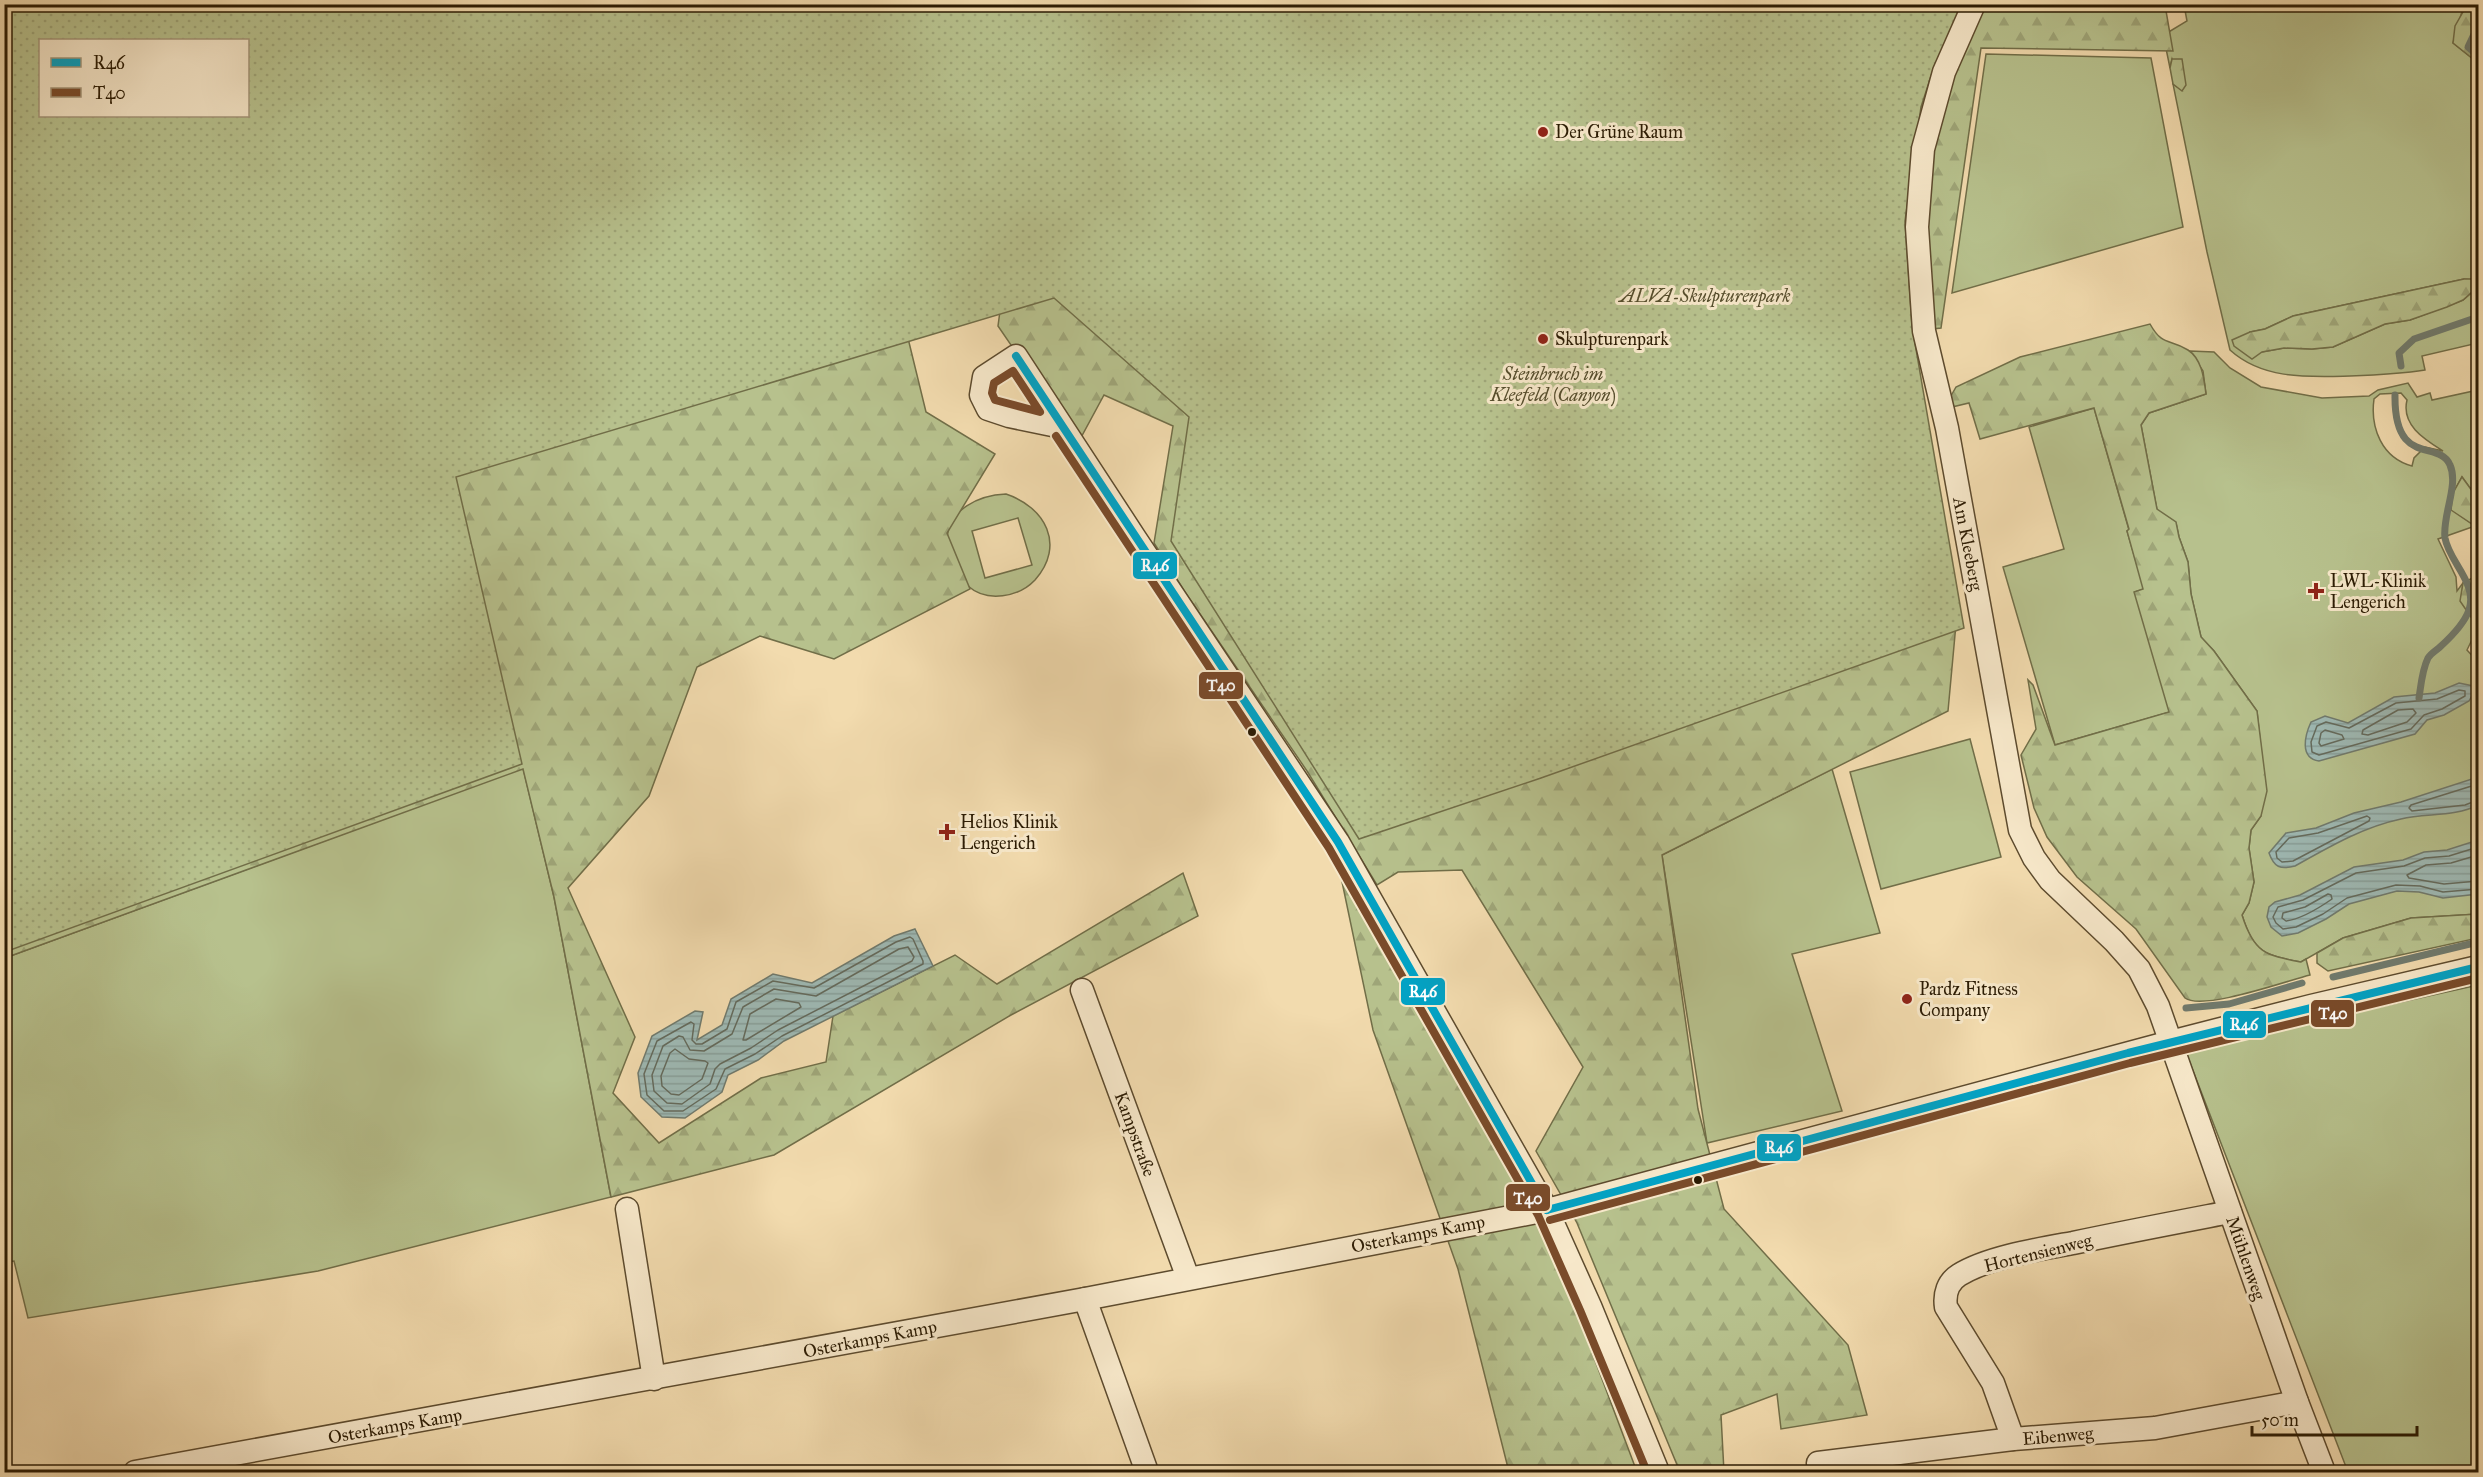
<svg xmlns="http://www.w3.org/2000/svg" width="2483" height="1477" font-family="'IM FELL Great Primer',serif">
<defs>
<pattern id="forest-firs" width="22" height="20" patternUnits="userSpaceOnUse" patternTransform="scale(1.5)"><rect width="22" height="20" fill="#b7c18d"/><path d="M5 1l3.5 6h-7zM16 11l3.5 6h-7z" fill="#9ea578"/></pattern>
<pattern id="park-dots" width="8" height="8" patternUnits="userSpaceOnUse" patternTransform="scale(1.5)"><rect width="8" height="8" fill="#b7c18d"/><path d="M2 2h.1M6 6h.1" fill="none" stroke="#9ea578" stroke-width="1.8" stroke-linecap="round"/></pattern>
<pattern id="water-rules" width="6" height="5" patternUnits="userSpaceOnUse" patternTransform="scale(1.5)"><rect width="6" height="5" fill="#9eb9b4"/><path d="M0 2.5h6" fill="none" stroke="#889e99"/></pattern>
</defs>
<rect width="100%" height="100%" fill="#f2dbae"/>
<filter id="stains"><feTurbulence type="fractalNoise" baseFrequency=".00333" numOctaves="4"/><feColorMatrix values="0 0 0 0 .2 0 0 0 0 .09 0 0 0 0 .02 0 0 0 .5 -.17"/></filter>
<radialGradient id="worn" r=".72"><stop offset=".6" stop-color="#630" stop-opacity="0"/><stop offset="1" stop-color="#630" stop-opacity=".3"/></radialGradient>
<g fill="#b7c18d" stroke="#716e48" stroke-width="1.5" fill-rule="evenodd">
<path d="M2184,5H2467L2463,8L2453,43L2478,63V343L2422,356L2425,370C2400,374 2376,375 2350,376C2309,377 2263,380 2230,350L2207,252L2173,84L2182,90L2172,59L2170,68L2162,29L2167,33L2187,21ZM2464,279L2474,280L2472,292L2463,300L2410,320L2385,324L2333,347L2312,349L2284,348L2262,352L2250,332L2265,329L2293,316Z"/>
<path d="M1986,54L2151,58L2183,227L1952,293Z"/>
<path d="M2190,351L2214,352L2230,368L2261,387L2322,398L2369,396L2378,390L2408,383L2417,397L2430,393L2432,400L2478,390V499L2462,477L2453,493L2451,509L2475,526L2438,539L2456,577L2457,591L2463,583L2461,601L2478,627L2467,650L2478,662V914L2411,918L2343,938L2301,962C2264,955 2254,953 2242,915L2249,903L2254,882L2249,848L2251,830L2261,816L2263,767L2257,711L2214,651L2201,637L2191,594L2188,562L2179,537L2176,523L2157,510L2141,425L2149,413L2206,394L2203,371ZM2401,393L2407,400C2401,425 2424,439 2443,451L2425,447L2414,458L2412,466C2382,458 2370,428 2374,399L2380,394Z"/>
<path d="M2094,408L2129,530L2127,531L2144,589L2135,592L2170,712L2055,745L2003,567L2064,549L2029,427Z"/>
<path d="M1006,494C1045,507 1066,545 1035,580C1019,597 987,603 968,586C962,582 959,569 956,562C953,556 947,547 947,541C947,509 980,495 1006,494ZM1018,518L1032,565L985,578L972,531Z"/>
<path d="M1970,739L2001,857L1881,889L1850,772Z"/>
<path d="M523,768L554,897L611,1197L318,1271L28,1318L14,1261L5,1262V958Z"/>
<path d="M1832,769L1880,933L1792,954L1842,1111L1707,1143L1662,855Z"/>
<path d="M2478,985V1472H2348L2185,1050Z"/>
</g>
<g fill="url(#forest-firs)" stroke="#716e48" stroke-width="1.5">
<path d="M1843,5H2165L2173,51L1981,48L1941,328L1894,333Z"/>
<path d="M2467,5H2478V63L2453,43L2455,26Z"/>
<path d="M2172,59H2182L2186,85L2182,91L2173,84L2170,68Z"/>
<path d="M1102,247L1956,624L1948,711L1662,855L1698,1109L1724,1209L1848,1345L1867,1415L1781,1429L1777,1394L1721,1415L1724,1472H1680L1577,1223L1536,1151L1583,1067L1462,870L1398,872L1377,885L1307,771L1185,592L1154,543L1173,426L1104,395L1078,443L998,326L1002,296Z"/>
<path d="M2464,279H2474L2472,292L2463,300L2447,307L2410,320L2385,324L2333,347L2312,349L2284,348L2262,352L2252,359L2234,346L2232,340L2250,332L2265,329L2293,316Z"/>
<path d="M2150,324C2163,347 2169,338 2188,350C2202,359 2204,379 2206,394L2149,413L2141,425L2157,509L2176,522L2179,537L2188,562L2191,594L2201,637L2214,651L2257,711L2267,791L2261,816L2251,830L2249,848L2254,882L2249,903L2242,915C2254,953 2265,955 2301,962L2306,959L2310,975C2286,981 2203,1011 2185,998L2136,929L2077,877L2047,837L2034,808L2021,755L2036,729L2028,680L2033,685L2055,745L2169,712L2134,592L2143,589L2127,531L2129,529L2094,408L1980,439L1969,403L1952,407L1951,396L1956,387L2020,357Z"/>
<path d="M906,330L926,412L995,454L947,533L970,589L834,659L760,636L697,667L649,796L568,888L635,1037L613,1093L659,1143L761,1078L826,1062L833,1016L955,955L997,984L1183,873L1198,916L1011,1015L774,1155L611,1197L554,897L523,769L5,958V673L449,472Z"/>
<path d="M2462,477L2478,499V528L2451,510L2453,493Z"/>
<path d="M2478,575V627L2460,601L2463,583Z"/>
<path d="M1341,877L1543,1222L1637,1472H1509L1458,1269L1373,1030Z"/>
<path d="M2478,914V938L2328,971L2317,963V953L2343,938L2411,918Z"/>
</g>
<path fill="url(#park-dots)" stroke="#716e48" stroke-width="1.5" fill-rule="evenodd" d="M5,5H1963L1933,70L1921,107L1905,221L1912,326L1964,628L1541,778L1359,839L1171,541L1189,417L1054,298L456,477L522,764L5,952ZM40,40H248V116H40Z"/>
<g fill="url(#water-rules)" stroke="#707a6d" stroke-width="1.5">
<path d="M2459,683L2473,686L2474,692L2469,701L2444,715L2427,720L2415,734L2319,761C2299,758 2305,735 2311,722L2325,716L2348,723L2394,697L2435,693Z"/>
<path d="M2478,777V805C2455,817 2427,813 2401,819C2363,827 2329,847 2295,866C2280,870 2274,867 2269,853L2286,833L2316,828L2354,813L2401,802Z"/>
<path d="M2478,840V894L2443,898L2419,892L2397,891L2349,904L2326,919L2298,933L2282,936L2271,927L2267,917L2269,907L2275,902L2300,895L2354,867L2403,860L2424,852L2447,850Z"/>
<path d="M915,929L933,966L784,1041L758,1060L728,1075L722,1092L685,1118L662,1117L641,1097L638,1073L652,1036L695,1011L703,1012L697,1040L722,1025L731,999L773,974L812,983L894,936Z"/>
</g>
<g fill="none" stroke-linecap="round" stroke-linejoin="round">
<g stroke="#646a5c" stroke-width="1.5">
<path d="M2459,690L2465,691V696L2442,709L2424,715L2411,729L2319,755L2312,752L2311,742L2317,726L2326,722L2349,728L2396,703L2437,699Z"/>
<path d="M2413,709L2416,713L2407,722L2368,735L2362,734L2363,730L2398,710Z"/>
<path d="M2325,730L2342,735L2344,739L2321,746L2319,743L2321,733Z"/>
<path d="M2478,784L2411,805L2409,808L2412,811L2465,805L2478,800"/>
<path d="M2367,816L2370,818L2369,821L2293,861L2282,862L2277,858L2276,852L2289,838L2318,833Z"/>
<path d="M2478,847L2449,856L2425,858L2404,866L2356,873L2303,900L2278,907L2273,917L2276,923L2283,929L2296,927L2323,914L2347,898L2396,885L2420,886L2443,892L2478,889"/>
<path d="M2478,855L2451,863L2426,865L2407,875L2409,878L2444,884L2478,881"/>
<path d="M2328,894L2331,895L2332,899C2319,908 2302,919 2286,921L2282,918L2283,913L2305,907Z"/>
<path d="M910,937L913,939L923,961V964L782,1036L755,1054L725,1069L716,1089L683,1111H664L647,1095L644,1074L657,1041L691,1022L694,1024L692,1040L696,1044H702L727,1029L736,1002L773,981L814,988L896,942Z"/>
<path d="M908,947L914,957L912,961L778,1030L751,1048L720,1064L715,1069L710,1084L682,1104L667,1103L654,1091L652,1075L663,1046L679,1036L683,1037L690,1050L704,1051L732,1034L743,1007L774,989L816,996L899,949Z"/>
<path d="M776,999L799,1003L801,1007L746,1040H743L750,1014Z"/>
<path d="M675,1049L689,1059L705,1061L708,1063L702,1079L679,1095L671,1094L662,1086L661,1076L670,1053Z"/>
</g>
<g stroke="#707a6d" stroke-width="7">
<path d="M2478,26L2468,47L2478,56"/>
<path d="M2401,366L2399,353L2414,339L2478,317"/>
<path d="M2395,395C2394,468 2439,439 2450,465C2459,485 2442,516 2445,538C2449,562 2478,583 2469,610C2464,624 2452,636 2441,646C2437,650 2431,653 2428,658C2422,670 2421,685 2419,698"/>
<path d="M2333,977L2478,942"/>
<path d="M2186,1008L2229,1004L2302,983"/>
</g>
<defs>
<g id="street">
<path d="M1974,4L1944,72L1923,149L1917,227L1924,331L1947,428L2020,830L2034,858L2050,880L2114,941L2139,969L2158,1006L2297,1402L2324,1472"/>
<path d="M1062,427L1009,416L988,409L981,395L984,377L1016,356L1135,538L1338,842L1547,1210L1590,1306L1658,1472"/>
<path d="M1082,990L1188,1278"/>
<path d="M627,1209L654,1379"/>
<path d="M1085,1299L1147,1472"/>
<path d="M2013,1439L1993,1383L1946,1307C1944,1294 1948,1282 1959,1275C1988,1257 2040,1249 2073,1243C2125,1232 2178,1222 2230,1212"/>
<path d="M1818,1463L2013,1439L2155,1428L2297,1402"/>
<path d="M135,1472L1085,1299L1547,1210L2170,1042L2311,1006L2478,967"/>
</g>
</defs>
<use href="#street" stroke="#5d4b2e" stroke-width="25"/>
<use href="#street" stroke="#f7e8ca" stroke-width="22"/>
<defs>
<g id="bus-1">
<path d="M1016,356L1338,842L1547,1210"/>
<path d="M1547,1210L2128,1053L2478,967"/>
</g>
<g id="bus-2">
<path d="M1013,371L1040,412L995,400L992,393L994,383Z"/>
<path d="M1056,436L1329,848L1538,1215L1580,1310L1647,1472"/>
<path d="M1550,1220L2130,1063L2478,978"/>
</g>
</defs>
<use href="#bus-1" stroke="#f7e8ca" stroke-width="12"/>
<use href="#bus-2" stroke="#f7e8ca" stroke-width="12"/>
<use href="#bus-1" stroke="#02a2c4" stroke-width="8"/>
<use href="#bus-2" stroke="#7a4b2a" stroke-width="8"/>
</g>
<g fill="#8f2418" stroke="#f7e8ca" stroke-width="2">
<circle cx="1543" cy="132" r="6"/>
<circle cx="1543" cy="339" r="6"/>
<path d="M2313 582h6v6h6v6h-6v6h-6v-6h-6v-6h6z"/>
<path d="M944 823h6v6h6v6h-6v6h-6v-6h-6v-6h6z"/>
<circle cx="1907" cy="999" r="6"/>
</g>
<g fill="#2b1b03" stroke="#f7e8ca" stroke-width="2">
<circle cx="1252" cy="732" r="5"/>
<circle cx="1698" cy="1180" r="5"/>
</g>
<g text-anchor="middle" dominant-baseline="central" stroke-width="6" stroke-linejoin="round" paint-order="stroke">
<g font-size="18" fill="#2b1b03" stroke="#f7e8ca" text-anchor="start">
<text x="1555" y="132">Der Grüne Raum</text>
<text x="1555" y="339">Skulpturenpark</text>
<text x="2330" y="581">LWL-Klinik<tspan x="2330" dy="21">Lengerich</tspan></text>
<text x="960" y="822">Helios Klinik<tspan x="960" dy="21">Lengerich</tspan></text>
<text x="1919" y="989">Pardz Fitness<tspan x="1919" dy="21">Company</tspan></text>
</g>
<g font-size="18" font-style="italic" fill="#554d2c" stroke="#f7e8ca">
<text x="1705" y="296">ALVA-Skulpturenpark</text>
<text x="1553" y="374">Steinbruch im<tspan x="1553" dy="21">Kleefeld (Canyon)</tspan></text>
</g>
<g font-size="18" fill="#2b1b03" stroke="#f7e8ca">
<text transform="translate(1968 544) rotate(79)">Am Kleeberg</text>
<text transform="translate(1135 1134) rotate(70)">Kampstraße</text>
<text transform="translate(1418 1234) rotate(-11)">Osterkamps Kamp</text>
<text transform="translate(2038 1253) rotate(-14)">Hortensienweg</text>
<text transform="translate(2246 1258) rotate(71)">Mühlenweg</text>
<text transform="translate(870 1339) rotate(-11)">Osterkamps Kamp</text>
<text transform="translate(395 1426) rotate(-10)">Osterkamps Kamp</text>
<text transform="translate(2058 1436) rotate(-5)">Eibenweg</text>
</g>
</g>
<g stroke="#f7e8ca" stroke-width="2">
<rect x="1132" y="551" width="46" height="29" rx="6" fill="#02a2c4"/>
<rect x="1198" y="671" width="46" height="29" rx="6" fill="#7a4b2a"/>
<rect x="1400" y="977" width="46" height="29" rx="6" fill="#02a2c4"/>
<rect x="2310" y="999" width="45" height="29" rx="6" fill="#7a4b2a"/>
<rect x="2222" y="1010" width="45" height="29" rx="6" fill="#02a2c4"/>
<rect x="1756" y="1133" width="46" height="29" rx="6" fill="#02a2c4"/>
<rect x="1505" y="1183" width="46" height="29" rx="6" fill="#7a4b2a"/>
</g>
<g font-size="16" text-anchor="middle" font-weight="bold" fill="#fff">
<text x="1155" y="571">R46</text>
<text x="1221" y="691">T40</text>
<text x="1423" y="997">R46</text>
<text x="2333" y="1019">T40</text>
<text x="2244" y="1030">R46</text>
<text x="1779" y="1153">R46</text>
<text x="1528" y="1204">T40</text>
</g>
<rect width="2483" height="1477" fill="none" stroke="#f2dbae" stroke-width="24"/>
<rect x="6" y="6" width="2471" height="1465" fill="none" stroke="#2b1b03" stroke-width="3"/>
<rect x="12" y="12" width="2459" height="1453" fill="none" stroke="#2b1b03" stroke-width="1.5"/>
<rect x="39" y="39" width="210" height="78" fill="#f7e8ca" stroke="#a5967a" stroke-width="1.5"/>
<rect x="51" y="58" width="30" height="9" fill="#02a2c4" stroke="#a5967a" stroke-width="1.5"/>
<text x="93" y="69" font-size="18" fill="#2b1b03">R46</text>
<rect x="51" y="88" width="30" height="9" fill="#7a4b2a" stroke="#a5967a" stroke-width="1.5"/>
<text x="93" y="99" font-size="18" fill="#2b1b03">T40</text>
<path d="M2252 1426v9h165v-9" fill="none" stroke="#2b1b03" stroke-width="3"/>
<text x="2261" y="1426" font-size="18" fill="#2b1b03" stroke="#f7e8ca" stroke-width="4.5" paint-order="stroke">50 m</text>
<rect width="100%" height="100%" filter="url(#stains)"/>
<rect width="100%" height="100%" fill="url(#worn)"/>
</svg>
